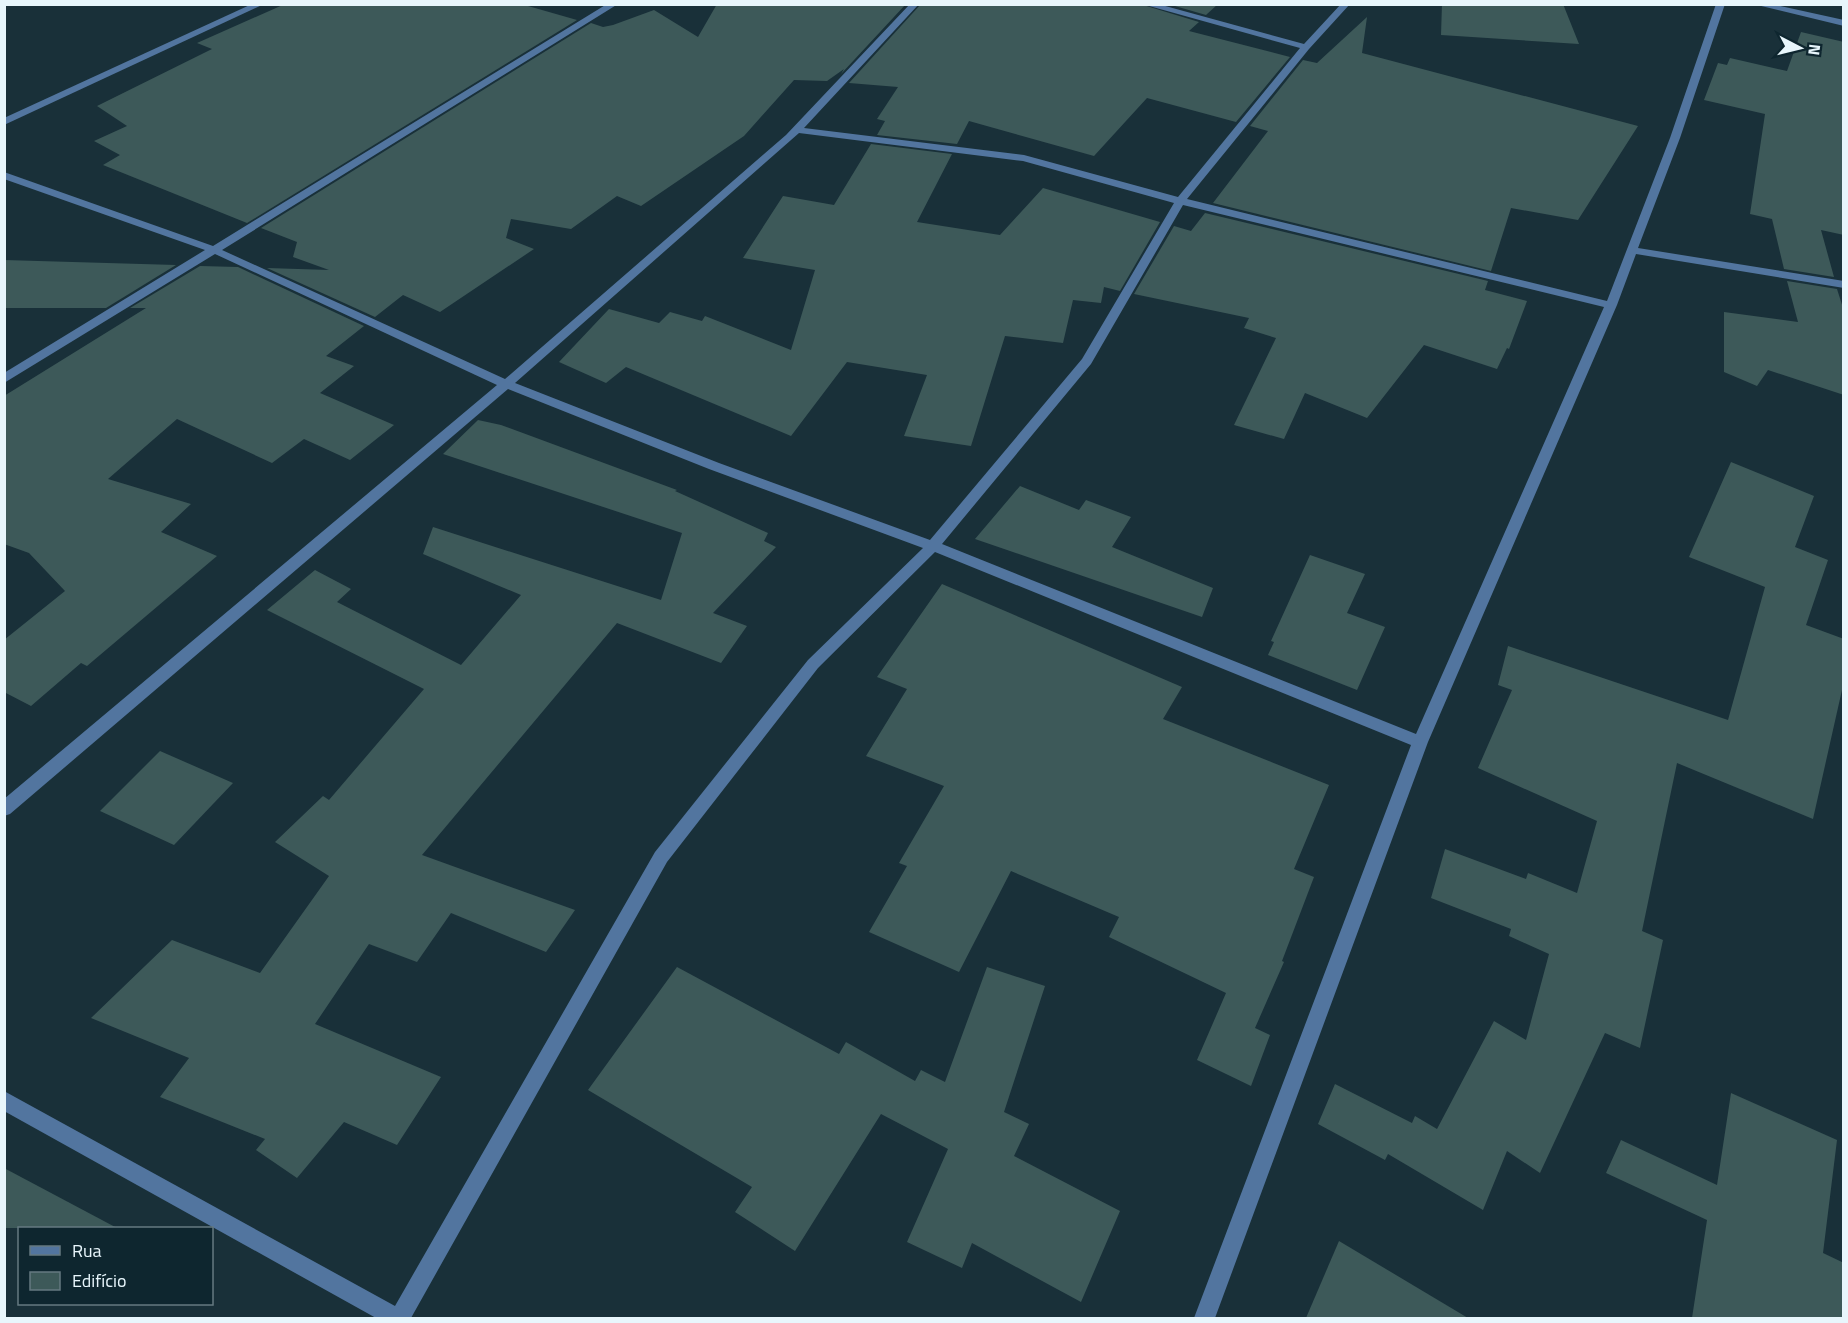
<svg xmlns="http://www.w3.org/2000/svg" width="1848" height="1323" font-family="'Titillium Web',sans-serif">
<rect width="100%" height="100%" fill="#193039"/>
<g fill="#3d5959">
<path d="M285,4H521L577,20L247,223L103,165L120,155L94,141L127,126L97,106L212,49L197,43Z"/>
<path d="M717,4H906L841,74L844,69L827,81L794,80L744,136L641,206L617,196L571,229L511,219L506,238L534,249L440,312L403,295L375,317L267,268L329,270L293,257L297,242L261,228L591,23L603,27L613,25L654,10L698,37Z"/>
<path d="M921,4H1140L1199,22L1189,31L1290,57L1236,122L1147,98L1094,156L969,121L957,144L877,135L885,121L877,119L898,87L849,83Z"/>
<path d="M1168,4H1218L1206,15Z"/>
<path d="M1442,4H1563L1579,44L1441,35Z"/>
<path d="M1367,17L1362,53L1638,126L1578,220L1511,208L1491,271L1213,203L1268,131L1250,126L1303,60L1317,63Z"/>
<path d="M1801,32L1844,42V235L1821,230L1834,277L1784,269L1772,219L1750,214L1765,114L1704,100L1718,63L1727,65L1730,58L1787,71Z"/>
<path d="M871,144L952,154L917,222L1000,235L1043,188L1160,222L1120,291L1104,287L1101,303L1073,300L1063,343L1005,336L971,446L904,436L927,375L847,362L791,436L626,367L606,383L559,362L609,309L659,323L670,312L702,321L705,316L791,350L815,270L743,258L783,196L834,205Z"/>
<path d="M1205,213L1488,281L1485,290L1527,301L1509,349L1507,348L1497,369L1424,345L1367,418L1305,393L1284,439L1234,425L1276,338L1244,328L1249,318L1134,294L1174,226L1191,231Z"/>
<path d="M4,260L176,265L106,308H4Z"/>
<path d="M200,266L238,267L364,326L326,356L354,366L320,393L394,425L350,460L304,439L272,463L177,419L108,479L191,504L161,532L217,556L87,666L81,663L31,706L4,692V640L65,591L29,553L4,544V396L146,308H130Z"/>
<path d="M1787,281L1837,289L1844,311V395L1768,370L1757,386L1724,372V312L1798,322Z"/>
<path d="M478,420L501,425L677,490L675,491L768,533L764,541L776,547L713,613L747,626L721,663L617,623L422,855L575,910L546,952L451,913L417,962L369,944L315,1024L441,1077L397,1145L344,1122L297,1178L256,1150L265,1139L160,1097L189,1058L91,1018L172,940L260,973L329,876L275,842L323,796L329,800L424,689L267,610L315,570L351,589L337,602L461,665L521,595L423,554L433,527L661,600L682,533L443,454Z"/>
<path d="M1731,462L1814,496L1795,547L1828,560L1806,625L1844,639V681L1813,819L1677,763L1642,931L1663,940L1640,1048L1605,1033L1540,1173L1507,1151L1483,1210L1388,1154L1385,1160L1318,1124L1335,1084L1412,1123L1415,1116L1437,1129L1494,1021L1526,1040L1549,954L1509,936L1511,929L1431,898L1445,849L1526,879L1528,873L1577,893L1597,821L1478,768L1512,690L1498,685L1508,646L1728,720L1765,587L1689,557Z"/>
<path d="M1020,486L1079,510L1086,500L1131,517L1112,547L1213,588L1202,617L975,539Z"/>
<path d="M1310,555L1365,574L1347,613L1385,627L1357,690L1268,655L1274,642L1271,641Z"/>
<path d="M942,584L1182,687L1163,719L1329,785L1294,869L1314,877L1282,961L1284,962L1255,1028L1270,1035L1251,1086L1197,1060L1226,993L1109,937L1119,917L1011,871L959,972L869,932L907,866L899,863L944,786L866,756L907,689L877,677Z"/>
<path d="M160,751L233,783L174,845L100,811Z"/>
<path d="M677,967L839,1054L846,1042L915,1081L921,1070L945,1082L987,967L1045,986L1004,1112L1029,1124L1014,1156L1120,1211L1081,1302L972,1243L962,1268L907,1242L948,1149L881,1114L795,1251L735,1212L752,1187L588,1090Z"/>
<path d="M1731,1093L1837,1140L1823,1253L1844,1263V1318H1692L1707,1220L1606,1173L1621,1140L1717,1185Z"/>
<path d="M4,1168L117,1228H4Z"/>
<path d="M1339,1241L1468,1318H1306Z"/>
</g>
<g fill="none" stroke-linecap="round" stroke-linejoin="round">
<g fill="#52759f" fill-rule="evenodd">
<path d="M252,4H264L4,125V118Z"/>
<path d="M607,4H618L222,250L505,379L786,135L910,4H919L804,128L1024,155L1178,197L1300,48L1142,4H1158L1304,44L1341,4H1350L1309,49L1187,199L1607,301L1670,138L1716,4H1725L1680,138L1638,248L1844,281V288L1636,254L1617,305L1428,742L1215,1318H1194L1411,745L935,552L818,668L667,862L411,1318H376L4,1111V1091L395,1306L655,852L808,660L923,548L709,469L508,389L10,814L4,816V799L497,385L215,254L4,383V373L205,250L4,179V172L213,246ZM799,133L1023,161L1174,203L1082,359L930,540L719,463L515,383ZM1183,205L1604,307L1416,734L942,544L1091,364Z"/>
<path d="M1753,4H1771L1844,20V26Z"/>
</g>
</g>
<rect width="1848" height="1323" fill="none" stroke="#e8f6fc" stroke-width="12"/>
<rect x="18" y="1227" width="195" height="78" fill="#0e262f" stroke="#657981" stroke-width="1.5"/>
<rect x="30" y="1246" width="30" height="9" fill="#52759f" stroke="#657981" stroke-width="1.5"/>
<text x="72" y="1257" font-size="18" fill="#e8f6fc">Rua</text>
<rect x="30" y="1272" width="30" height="18" fill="#3d5959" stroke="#657981" stroke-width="1.5"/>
<text x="72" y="1287" font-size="18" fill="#e8f6fc">Edifício</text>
<g transform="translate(1800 48) rotate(97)" stroke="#0e262f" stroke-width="4.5" paint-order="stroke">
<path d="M0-4.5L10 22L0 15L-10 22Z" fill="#e8f6fc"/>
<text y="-9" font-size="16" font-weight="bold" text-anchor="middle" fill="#e8f6fc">N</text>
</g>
</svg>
